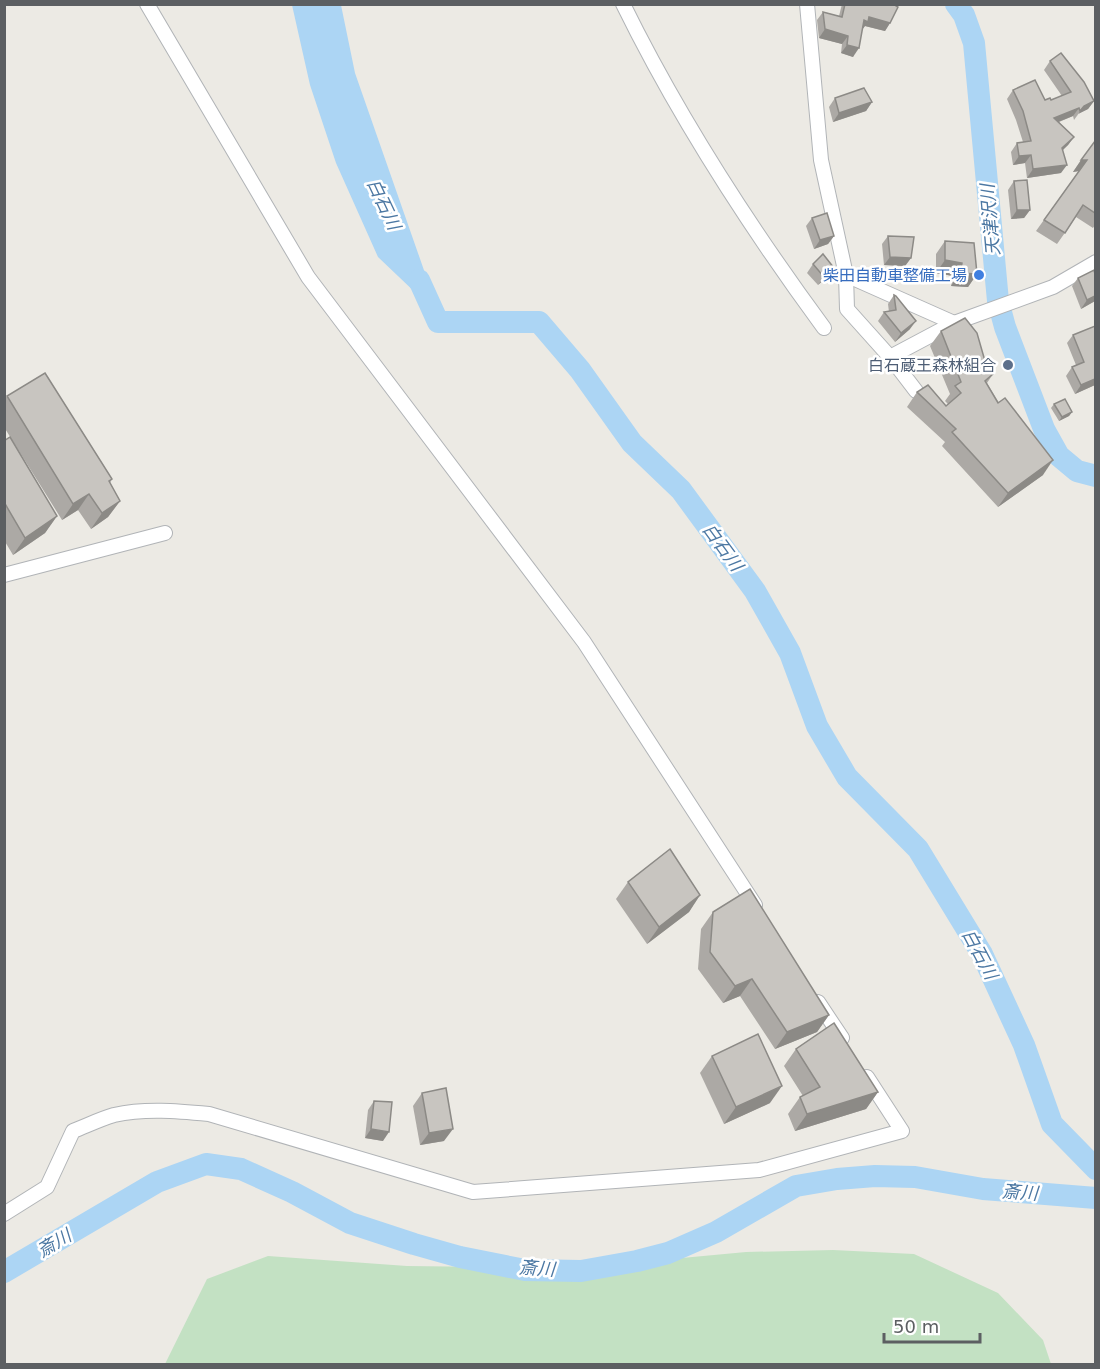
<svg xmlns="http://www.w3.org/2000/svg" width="1100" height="1369" font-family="'DejaVu Sans','Noto Sans JP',sans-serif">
<rect width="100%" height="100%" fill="#eceae4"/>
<path fill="#c3e1c3" d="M833,1250L914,1254L998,1293L1043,1340L1051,1364H165L207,1279L268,1256L407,1266L575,1268L746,1252Z"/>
<path fill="#acd5f4" d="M292,5H341L355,73L440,316L378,257L336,163L310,85Z"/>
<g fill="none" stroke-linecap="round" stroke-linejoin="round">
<g stroke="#acd5f4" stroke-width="22">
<path d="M956,4L964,15L974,43L998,301L1005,327L1044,429L1059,456L1077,471L1096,476"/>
<path d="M419,280L438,322H539L580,370L632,443L681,490L755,591L790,653L817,726L847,777L918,849L982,954L1024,1045L1052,1124L1096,1169"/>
<path d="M4,1272L157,1182L206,1164L241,1169L292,1192L350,1223L414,1244L460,1257L525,1270L581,1271L637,1261L668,1253L716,1232L796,1186L837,1179L875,1176L915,1177L983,1189L1096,1198"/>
</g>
<defs>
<g id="minor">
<path d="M147,4L308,277L584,642L755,905"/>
<path d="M623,4C679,118 749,226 824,328"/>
<path d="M807,4L821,160L846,275L954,323"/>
<path d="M846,275L847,309L890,357L916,391"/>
<path d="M890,357L954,323L1053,287L1096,262"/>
<path d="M4,575L165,533"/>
<path d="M818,1002L842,1038"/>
<path d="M4,1214L47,1187L73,1131C86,1126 100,1119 114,1115C145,1108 177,1111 209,1114L473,1192L759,1170L902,1131L867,1077"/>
</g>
</defs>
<use href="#minor" stroke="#b1b4b7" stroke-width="16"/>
<use href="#minor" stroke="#fff" stroke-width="14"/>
</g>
<g fill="#aca9a5">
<path d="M842,4H893L890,23L885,31L865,26L862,29L853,57L841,53L842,44L819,38L817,20L823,12L839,16Z"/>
<path d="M1050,61L1094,101L1088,109L1078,114L1074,120L1073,116L1059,122L1074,137L1068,145L1062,150L1061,173L1027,178L1025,163L1013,165L1011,152L1017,143L1023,142L1016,120L1007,99L1013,90L1045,100H1051L1062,96L1044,70Z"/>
<path d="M835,98L872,102L866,111L833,122L829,107Z"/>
<path d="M1095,141V225L1093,228L1076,217L1057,244L1036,231L1079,171L1073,172Z"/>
<path d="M1014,181L1030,210L1024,218L1011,219L1008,190Z"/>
<path d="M812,218L834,236L828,244L814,249L806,226Z"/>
<path d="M888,236L911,258L905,266L884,265L882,244Z"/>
<path d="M945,241L977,274L968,287L951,286L953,276L936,273V254Z"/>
<path d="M813,264L834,268L828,276L818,285L807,273Z"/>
<path d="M1078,278L1095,301L1081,309L1072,286Z"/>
<path d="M894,295L910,329L895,342L878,321L884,312H889L888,304Z"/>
<path d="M1095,326V385L1075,394L1066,376L1072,367L1076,365L1067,343L1073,335Z"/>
<path d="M941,331L987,368L993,374L987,383L1043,475L998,507L942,446L945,442L907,407L917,392L946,406L948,404L945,401L950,394L930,346Z"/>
<path d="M7,396L112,479L110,483L120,501L108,517L91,529L78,510L62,520L4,427V400Z"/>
<path d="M1054,404L1072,412L1069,416L1059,421L1051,408Z"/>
<path d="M4,441L57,516L45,533L13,555L4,540Z"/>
<path d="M628,882L700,895L689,912L647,944L616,899Z"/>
<path d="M713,912L829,1015L817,1032L775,1049L740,996L723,1003L698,969L701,929Z"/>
<path d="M796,1049L878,1092L866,1109L795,1131L788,1114L800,1097L803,1096L784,1066Z"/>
<path d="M712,1056L770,1103L724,1124L700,1073Z"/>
<path d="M422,1093L444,1141L420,1145L413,1106Z"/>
<path d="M374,1101L383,1141L365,1138L368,1110Z"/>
</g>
<g fill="#8c8a86">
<path d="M869,17L890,23L885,31L865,26L862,30L864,20Z"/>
<path d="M825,29L848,36L842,44L819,38Z"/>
<path d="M847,45L859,48L853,57L841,53Z"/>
<path d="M1094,101L1088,109L1078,114L1074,120L1084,106Z"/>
<path d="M872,102L866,111L833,122L839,113Z"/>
<path d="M1079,108L1073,116L1048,126L1054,118Z"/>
<path d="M1074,137L1068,145L1056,157L1062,148Z"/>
<path d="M1031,155L1025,163L1013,165L1019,156Z"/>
<path d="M1081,160H1087L1079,171L1073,172Z"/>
<path d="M1067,165L1061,173L1027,178L1033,169Z"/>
<path d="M1017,210H1030L1024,218L1011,219Z"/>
<path d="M834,236L828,244L814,249L820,240Z"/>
<path d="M890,257L911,258L905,266L884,265Z"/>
<path d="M945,260L962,263L953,276L936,273Z"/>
<path d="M834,268L828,276L818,285L824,277Z"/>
<path d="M960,273L977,274L968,287L951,286Z"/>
<path d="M1095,296V301L1081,309L1087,300Z"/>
<path d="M916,321L910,329L895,342L901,333Z"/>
<path d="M1095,379V385L1075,394L1081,385Z"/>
<path d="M1072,412L1069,416L1059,421L1062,417Z"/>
<path d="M1053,460L1043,475L998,507L1008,493Z"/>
<path d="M89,494L78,510L62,520L73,504Z"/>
<path d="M120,501L108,517L91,529L102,513Z"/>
<path d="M57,516L45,533L13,555L25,538Z"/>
<path d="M700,895L689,912L647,944L659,927Z"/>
<path d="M752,979L740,996L723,1003L735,986Z"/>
<path d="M829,1015L817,1032L775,1049L787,1032Z"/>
<path d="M782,1086L770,1103L724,1124L736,1107Z"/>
<path d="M878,1092L866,1109L795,1131L807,1114Z"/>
<path d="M371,1129L389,1132L383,1141L365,1138Z"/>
<path d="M453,1129L444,1141L420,1145L429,1133Z"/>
</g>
<g fill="#c8c5c0" stroke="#8c8a86" stroke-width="1.5">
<path d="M845,4H893L898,7L890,23L869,17L868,22L864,20L859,48L847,45L848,36L825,29L823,12L842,17Z"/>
<path d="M1061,53L1084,82L1094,101L1084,106L1080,111L1079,108L1054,118L1074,137L1062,148L1067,165L1033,169L1031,155L1019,156L1017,143L1031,141L1023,111L1013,90L1035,80L1045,100L1050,98L1051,100L1071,92L1050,61Z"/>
<path d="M864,88L872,102L839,113L835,98Z"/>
<path d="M1095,141V213L1083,205L1065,233L1044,220L1087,160H1081Z"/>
<path d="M1027,180L1030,210H1017L1014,181Z"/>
<path d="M827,213L834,236L820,240L812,218Z"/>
<path d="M888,236L914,237L911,258L890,257Z"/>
<path d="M945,241L974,243L977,274L960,273L962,263L945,260Z"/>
<path d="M823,254L834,268L824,277L813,264Z"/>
<path d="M1094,270L1095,274V296L1087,300L1078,278Z"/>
<path d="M894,295L896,296L916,321L901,333L884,312L896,310Z"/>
<path d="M965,318L977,333L987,368L993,374L985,381L998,403L1005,398L1053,460L1008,493L952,432L956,429L917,392L928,385L946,406L961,393L955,386L961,382L941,331Z"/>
<path d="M1095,326V379L1081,385L1072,367L1084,362L1073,335Z"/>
<path d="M45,373L112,479L109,481L120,501L102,513L89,494L73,504L7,396Z"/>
<path d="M1065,399L1072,412L1062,417L1054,404Z"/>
<path d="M10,437L57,516L25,538L4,502V441Z"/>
<path d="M670,849L700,895L659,927L628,882Z"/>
<path d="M750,889L829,1015L787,1032L752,979L735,986L710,952L713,912Z"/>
<path d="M834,1023L878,1092L807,1114L800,1097L820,1087L796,1049Z"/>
<path d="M758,1034L782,1086L736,1107L712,1056Z"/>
<path d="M446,1088L453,1129L429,1133L422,1093Z"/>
<path d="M374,1101L392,1102L389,1132L371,1129Z"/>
</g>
<circle fill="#3f7fe0" stroke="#fff" stroke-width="2" cx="979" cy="275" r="6"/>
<circle fill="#5c6f8a" stroke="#fff" stroke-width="2" cx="1008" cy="365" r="6"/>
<g text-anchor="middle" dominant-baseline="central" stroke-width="5" stroke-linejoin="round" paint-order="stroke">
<g font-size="16" fill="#366cbe" stroke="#fff" text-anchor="end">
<text x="967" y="275">柴田自動車整備工場</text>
</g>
<g font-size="16" fill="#4e5e75" stroke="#fff" text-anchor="end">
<text x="996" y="365">白石蔵王森林組合</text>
</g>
<g font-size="18" font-style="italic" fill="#4c78a3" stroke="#fff">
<text transform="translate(384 204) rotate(65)">白石川</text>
<text transform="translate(990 220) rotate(-95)">天津沢川</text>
<text transform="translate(723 547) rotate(54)">白石川</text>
<text transform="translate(980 954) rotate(62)">白石川</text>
<text transform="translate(1020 1192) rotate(4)">斎川</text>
<text transform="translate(54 1243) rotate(-31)">斎川</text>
<text transform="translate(537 1268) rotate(4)">斎川</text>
</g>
</g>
<rect width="1100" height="1369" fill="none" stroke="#5c5f62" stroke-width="12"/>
<path d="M884 1333v9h96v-9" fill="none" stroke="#5c5f62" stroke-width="3"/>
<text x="893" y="1333" font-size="18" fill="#5c5f62" stroke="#ffffff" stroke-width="4.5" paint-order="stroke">50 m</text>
</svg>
